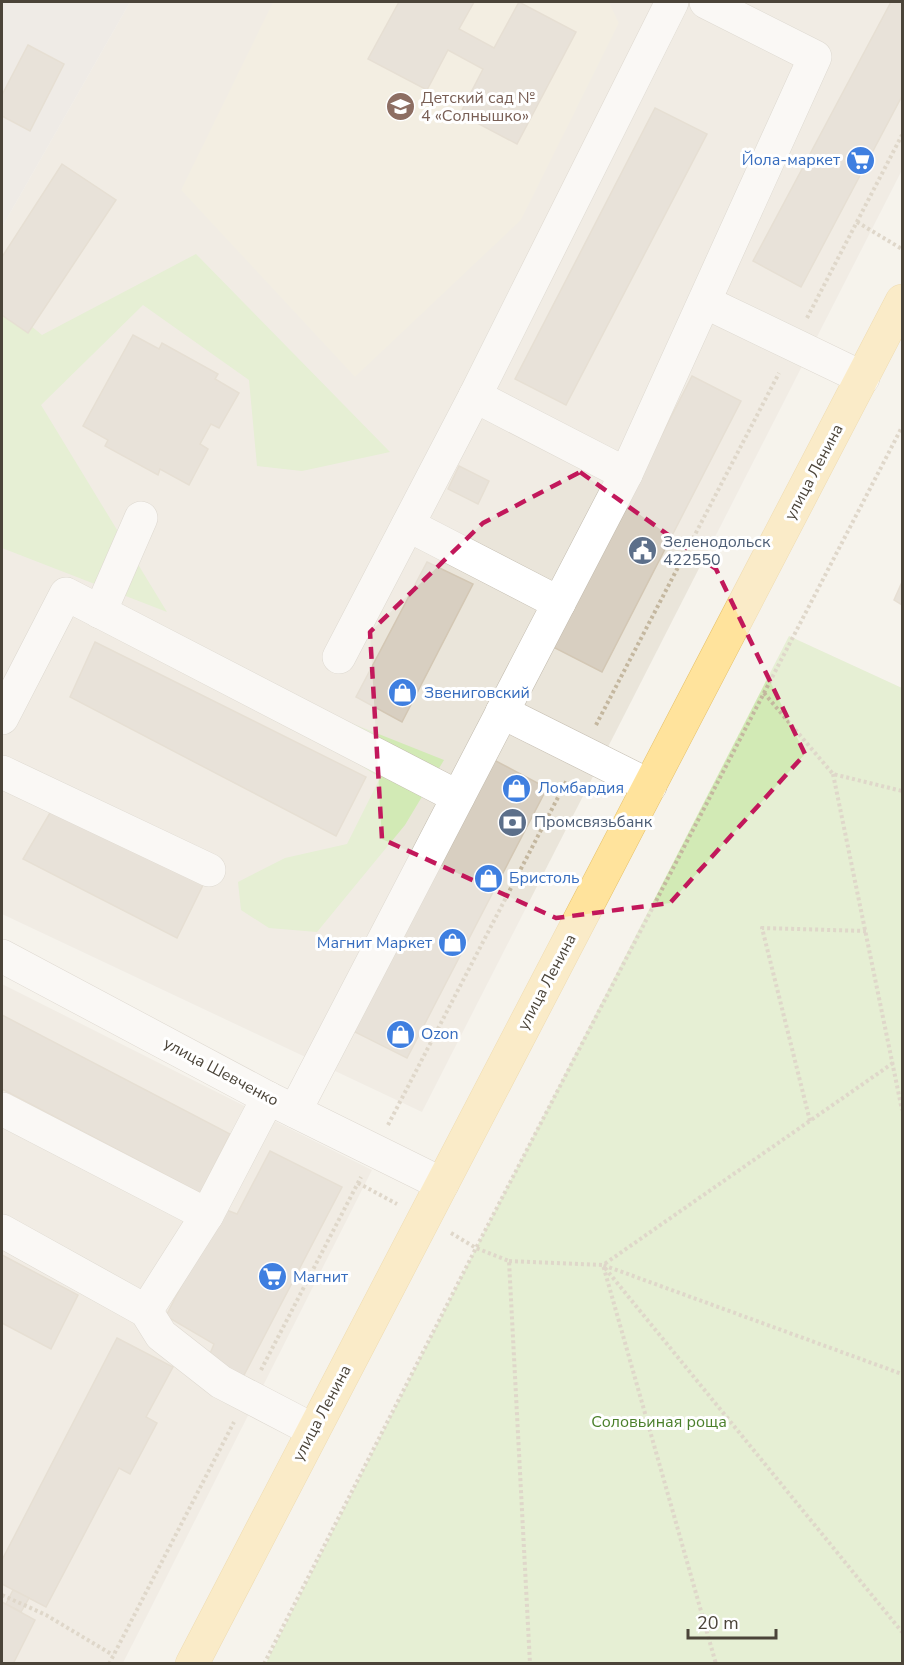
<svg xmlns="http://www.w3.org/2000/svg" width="904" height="1665" font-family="'Nunito Sans',sans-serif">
<rect width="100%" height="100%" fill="#f6f3ec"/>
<g fill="#eae5da">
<path d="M130,2H902V170L422,1112L2,914V227Z"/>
<path d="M2,984L372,1170L123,1663H2Z"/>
</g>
<path fill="#e6e2dd" d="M2,2H130L2,227Z"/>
<path fill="#efe8d6" d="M273,2H609L619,23L521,220L355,377L181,190Z"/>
<g fill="#d2eab5">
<path d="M196,254L390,452L302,471L257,466L249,380L143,305L41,405L167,612L2,548V302L42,335Z"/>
<path d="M789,636L902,688V1663H266L476,1248Z"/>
<path d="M346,721L444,760L405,825L317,932L269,928L241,910L238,882L285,858L347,844L380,778L300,726Z"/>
</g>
<g fill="#d8cfc1" stroke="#d3c7b4" stroke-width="1.5">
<path d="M399,2H474L459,29L494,48L519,2L576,32L517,144L460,114L483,69L448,50L427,90L368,59Z"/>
<path d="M891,2H902V96L801,287L753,261Z"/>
<path d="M28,45L64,64L30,131L2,116V95Z"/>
<path d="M655,108L707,134L566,405L515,379Z"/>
<path d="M62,164L116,200L28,333L2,315V257Z"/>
<path d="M133,335L159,349L162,343L218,374L215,379L239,393L219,428L211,424L200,444L208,449L189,485L160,469L158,475L105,446L108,440L83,426Z"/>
<path d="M692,376L741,401L602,672L553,647Z"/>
<path d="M459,466L489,481L478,504L448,489Z"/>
<path d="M427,562L473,584L402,722L356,697Z"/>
<path d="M902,582V605L894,600Z"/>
<path d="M95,642L366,777L336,836L70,697Z"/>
<path d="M494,760L547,788L407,1058L353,1031Z"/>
<path d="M54,806L204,883L177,938L23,859Z"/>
<path d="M2,1015L230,1134L200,1193L2,1089Z"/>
<path d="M270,1151L342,1187L243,1377L207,1361L214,1344L166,1316L221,1208L237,1214Z"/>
<path d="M2,1255L78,1295L51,1349L2,1323Z"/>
<path d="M117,1338L173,1367L146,1417L157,1423L130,1474L119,1468L46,1607L2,1584V1560Z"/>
<path d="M13,1590L29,1598L21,1612L6,1604Z"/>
<path d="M2,1602L35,1620L13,1664H2Z"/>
</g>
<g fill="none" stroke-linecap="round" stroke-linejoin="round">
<defs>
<g id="minor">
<path d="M705,302L863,378"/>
<path d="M475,396L626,474"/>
<path d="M408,525L559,603"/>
<path d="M100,612L141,518"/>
<path d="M339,657L475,396L672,2"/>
<path d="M502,712L650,786"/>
<path d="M2,718L66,594L458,797"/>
<path d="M2,772L209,870"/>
<path d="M2,956L268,1098L442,1184"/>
<path d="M2,1109L207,1215L268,1098"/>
<path d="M295,1111L626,474L815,57L706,2"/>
<path d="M2,1231L146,1311L161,1335L221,1382L313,1430"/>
<path d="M146,1311L207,1215"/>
</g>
<path id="major" d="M192,1664L902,301"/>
</defs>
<use href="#minor" stroke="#c2bbae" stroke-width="34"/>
<use href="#major" stroke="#e6c16a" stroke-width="34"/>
<g stroke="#c4b79f" stroke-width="4" stroke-dasharray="3 3" stroke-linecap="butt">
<path d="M857,222L902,249"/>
<path d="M807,318L902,135"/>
<path d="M764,693L833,774L902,791"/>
<path d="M596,725L779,373"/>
<path d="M833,774L902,1110"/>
<path d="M893,1063L603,1265L902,1374"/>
<path d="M810,1121L762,928L866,931"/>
<path d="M388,1125L567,780"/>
<path d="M358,1183L397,1204"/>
<path d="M451,1233L476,1248L509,1261L530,1664"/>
<path d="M509,1261L603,1265L716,1664"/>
<path d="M605,1268L902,1632"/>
<path d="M261,1370L361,1177"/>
<path d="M2,1595L46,1615L113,1655"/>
<path d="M109,1664L234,1422"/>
<path d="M264,1664L476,1248L902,427"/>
</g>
<use href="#minor" stroke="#fff" stroke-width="33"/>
<use href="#major" stroke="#ffe39c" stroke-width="33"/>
</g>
<path d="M0 0H904V1665H0ZM580,472L716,569L805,754L670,903L556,918L382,839L370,632L483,523Z" fill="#f6f3ec" fill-opacity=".55" fill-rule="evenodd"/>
<path fill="none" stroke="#c2185b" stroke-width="4.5" stroke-dasharray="12 8" stroke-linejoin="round" d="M580,472L716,569L805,754L670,903L556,918L382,839L370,632L483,523Z"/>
<defs>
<symbol id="school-disc" viewBox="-11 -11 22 22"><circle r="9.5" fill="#8d6e63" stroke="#fff"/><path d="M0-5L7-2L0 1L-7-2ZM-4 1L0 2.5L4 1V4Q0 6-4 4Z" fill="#fff"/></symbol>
<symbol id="supermarket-disc" viewBox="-11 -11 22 22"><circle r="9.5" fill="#3f7fe0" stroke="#fff"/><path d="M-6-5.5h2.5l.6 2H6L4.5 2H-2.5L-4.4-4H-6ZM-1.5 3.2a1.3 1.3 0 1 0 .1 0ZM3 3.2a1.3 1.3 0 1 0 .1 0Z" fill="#fff"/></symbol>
<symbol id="civic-disc" viewBox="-11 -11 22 22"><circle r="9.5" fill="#5c6f8a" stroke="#fff"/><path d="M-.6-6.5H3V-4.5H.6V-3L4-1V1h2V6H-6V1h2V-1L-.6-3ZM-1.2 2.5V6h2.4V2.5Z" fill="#fff"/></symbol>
<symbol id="shop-disc" viewBox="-11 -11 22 22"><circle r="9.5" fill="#3f7fe0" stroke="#fff"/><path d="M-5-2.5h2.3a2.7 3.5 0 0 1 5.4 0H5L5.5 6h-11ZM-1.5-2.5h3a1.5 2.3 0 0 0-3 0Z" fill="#fff"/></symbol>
<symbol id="bank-disc" viewBox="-11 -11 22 22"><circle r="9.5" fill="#5c6f8a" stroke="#fff"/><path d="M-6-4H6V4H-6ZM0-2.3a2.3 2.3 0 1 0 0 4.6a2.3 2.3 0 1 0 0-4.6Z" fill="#fff"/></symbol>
</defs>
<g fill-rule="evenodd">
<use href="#school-disc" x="384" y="90" width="33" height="33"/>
<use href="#supermarket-disc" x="844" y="144" width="33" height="33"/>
<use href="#civic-disc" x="626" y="534" width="33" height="33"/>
<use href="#shop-disc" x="386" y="676" width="33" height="33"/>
<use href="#shop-disc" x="500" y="772" width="33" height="33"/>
<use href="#bank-disc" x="496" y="806" width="33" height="33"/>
<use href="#shop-disc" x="472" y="862" width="33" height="33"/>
<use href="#shop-disc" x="436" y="926" width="33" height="33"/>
<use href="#shop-disc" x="384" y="1018" width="33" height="33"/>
<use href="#supermarket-disc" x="256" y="1260" width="33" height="33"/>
</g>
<g text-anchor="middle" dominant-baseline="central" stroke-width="6" stroke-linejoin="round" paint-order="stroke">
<g font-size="16" fill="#785e54" stroke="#fff" text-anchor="start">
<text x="421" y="98">Детский сад №<tspan x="421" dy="18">4 «Солнышко»</tspan></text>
</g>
<g font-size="16" fill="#366cbe" stroke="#fff" text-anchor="start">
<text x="840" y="160" text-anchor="end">Йола-маркет</text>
<text x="424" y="693">Звениговский</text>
<text x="538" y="788">Ломбардия</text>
<text x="509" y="878">Бристоль</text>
<text x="432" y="943" text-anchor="end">Магнит Маркет</text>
<text x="421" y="1034">Ozon</text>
<text x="293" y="1277">Магнит</text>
</g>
<g font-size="16" fill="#4b4439" stroke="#fff">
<text transform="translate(814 472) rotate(-62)">улица Ленина</text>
<text transform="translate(547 982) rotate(-62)">улица Ленина</text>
<text transform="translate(221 1072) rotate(28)">улица Шевченко</text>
<text transform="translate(322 1413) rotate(-62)">улица Ленина</text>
</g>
<g font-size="16" fill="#4e5e75" stroke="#fff" text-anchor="start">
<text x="663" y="542">Зеленодольск<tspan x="663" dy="18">422550</tspan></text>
<text x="534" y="822">Промсвязьбанк</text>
</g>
<g font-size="16" fill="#4a7f2a" stroke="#fff">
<text x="659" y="1422">Соловьиная роща</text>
</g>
</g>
<rect width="904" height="1665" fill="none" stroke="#4b4439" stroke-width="6"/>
<path d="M688 1629v9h88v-9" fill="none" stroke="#4b4439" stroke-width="3"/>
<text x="697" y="1629" font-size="18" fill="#4b4439" stroke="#ffffff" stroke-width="4.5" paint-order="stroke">20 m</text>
</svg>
